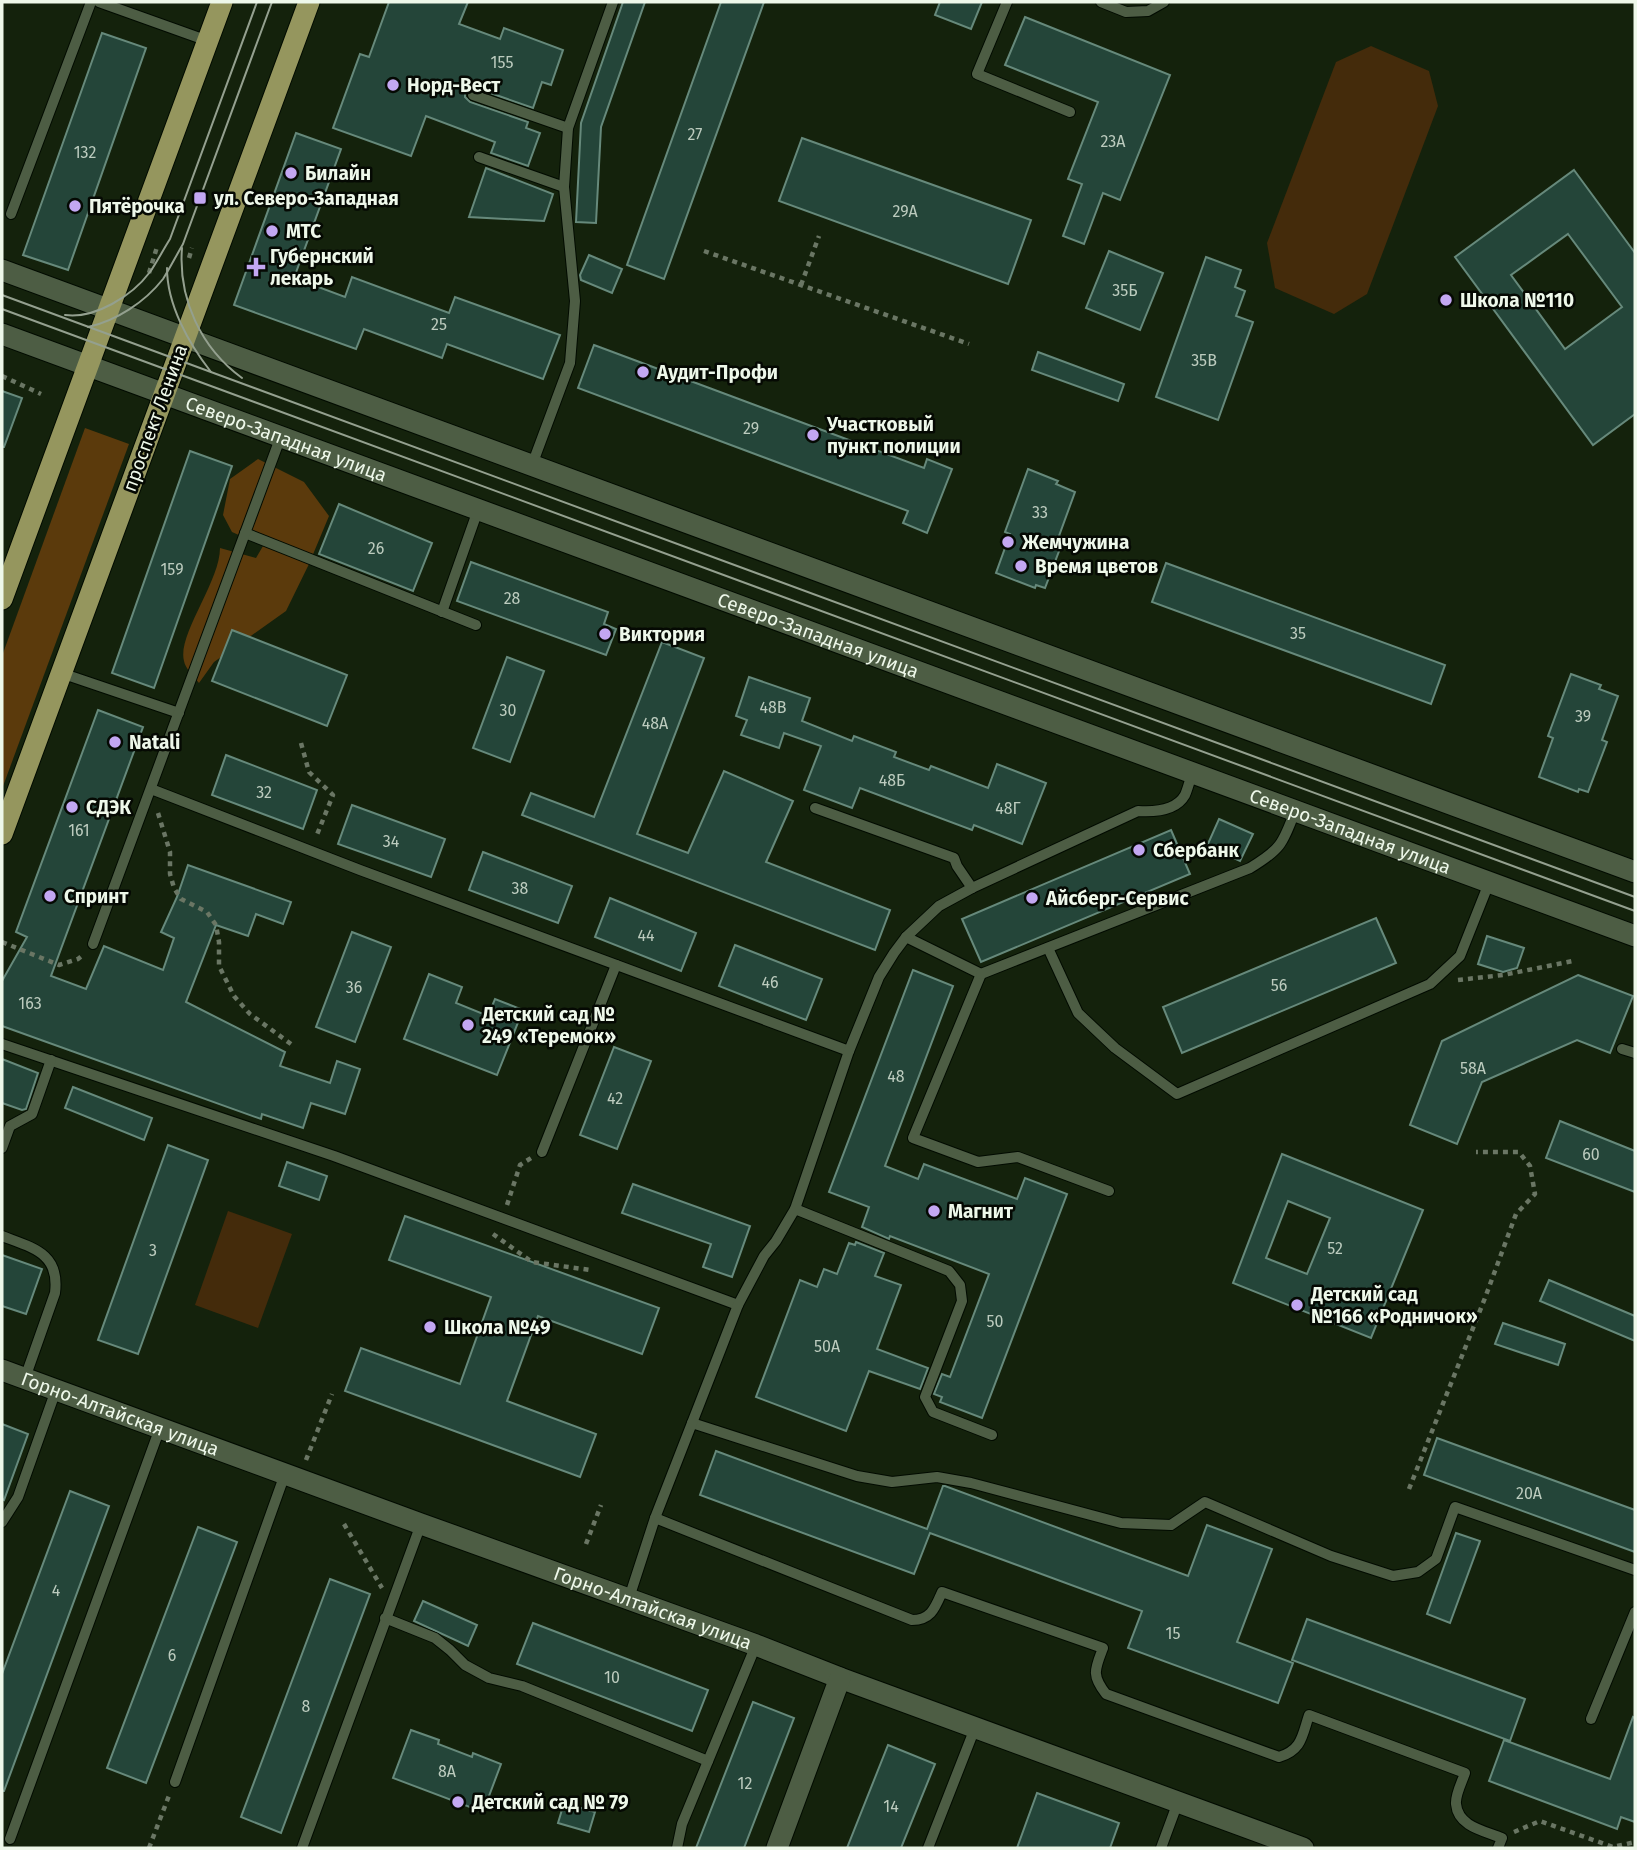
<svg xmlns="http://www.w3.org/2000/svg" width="1637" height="1850" font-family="'Fira Sans',sans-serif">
<rect width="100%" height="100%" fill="#14220c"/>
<g fill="#442b0b">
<path d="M1371,46L1429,71L1438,106L1367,294L1334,314L1275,288L1267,243L1336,62Z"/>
<path d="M228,1211L292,1234L258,1328L195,1305Z"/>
</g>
<g fill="#5b3a0c">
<path d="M85,428L129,444L2,789V656Z"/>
<path d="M258,459L304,482L329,516L309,564L286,611L214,662L199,683C194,677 185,668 184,661C177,635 220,582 220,548L256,558L263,546L232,532L223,515L230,479Z"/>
</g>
<g fill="#244539" stroke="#66897b" stroke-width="2" fill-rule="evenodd">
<path d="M389,2H468L459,24L500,39L504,28L563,50L551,85L542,82L533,108L476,88L468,89L465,93V97L470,102L528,122L526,128L540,133L528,166L491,153L495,142L426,116L411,156L333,128L360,54L369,57Z"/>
<path d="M623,2H645L601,127L596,223L576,222L581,123Z"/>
<path d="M721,2H764L664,279L627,265Z"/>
<path d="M940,2H982L971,29L935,15Z"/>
<path d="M1025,17L1170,75L1120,200L1103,193L1084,244L1063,236L1082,184L1068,179L1098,102L1005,65Z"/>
<path d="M102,33L146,48L68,270L23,255Z"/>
<path d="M296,133L341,149L294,278L345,297L352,277L449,313L455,297L560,335L543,379L447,344L442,358L364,329L356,349L234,305Z"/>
<path d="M802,138L1031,220L1008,284L779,201Z"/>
<path d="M486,168L553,194L544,221L469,217Z"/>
<path d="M1574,170L1635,253V414L1593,445L1455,257ZM1568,234L1622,307L1565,349L1511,275Z"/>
<path d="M1109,251L1163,273L1140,330L1086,308Z"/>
<path d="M589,255L622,269L612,293L581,280L580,275Z"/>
<path d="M1206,257L1241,270L1235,287L1245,291L1236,316L1253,322L1218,420L1156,397Z"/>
<path d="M594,345L924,468L927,459L952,469L927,533L903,523L908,511L578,388Z"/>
<path d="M1038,352L1124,384L1118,401L1032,370Z"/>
<path d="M2,391L22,398L4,447H2Z"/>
<path d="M190,451L232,466L154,688L112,673Z"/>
<path d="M1028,469L1058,481L1056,484L1075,492L1059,536L1064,538L1045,588L1036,585L1035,588L996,573L1010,534L1005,532Z"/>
<path d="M339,504L432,543L413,591L319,554Z"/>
<path d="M471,562L608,612L604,624L616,629L606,655L457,601Z"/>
<path d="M1166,563L1445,665L1431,704L1152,602Z"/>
<path d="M232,630L347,675L327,726L212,681Z"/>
<path d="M662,642L704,658L637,834L688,853L724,771L793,801L766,862L890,910L875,950L522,815L531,793L594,817Z"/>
<path d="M507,657L544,671L510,762L473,748Z"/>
<path d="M1571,674L1601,685L1599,689L1618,696L1602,740L1607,742L1588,792L1579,789L1578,792L1539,777L1553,738L1548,736Z"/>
<path d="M749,677L810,698L802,721L852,741L854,736L896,752L894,757L929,770L931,766L988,788L997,764L1046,783L1022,844L974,825L972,830L860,788L852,808L804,790L821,746L784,733L779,748L741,735L747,720L736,716Z"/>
<path d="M98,710L143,727L51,976L86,989L104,946L163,970L174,938L161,932L177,897L188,865L291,902L283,924L256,914L248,936L216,925L186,1002L285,1052L280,1066L330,1083L337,1061L360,1069L345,1114L311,1103L303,1128L262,1114L261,1119L2,1026V981L27,937L16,932Z"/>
<path d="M226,755L317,790L303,829L212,795Z"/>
<path d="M352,805L445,839L431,877L338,844Z"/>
<path d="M1219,819L1253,834L1240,861L1207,846Z"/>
<path d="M1171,830L1190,874L981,962L962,919Z"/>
<path d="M483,852L572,886L558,923L469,890Z"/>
<path d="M610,898L696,933L681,971L595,937Z"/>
<path d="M1376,918L1396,963L1182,1053L1163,1007Z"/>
<path d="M352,932L391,947L355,1042L316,1027Z"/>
<path d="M1487,936L1524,948L1517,968L1503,972L1478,964Z"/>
<path d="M735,945L822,979L806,1020L719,986Z"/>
<path d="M913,970L953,986L885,1166L918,1179L924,1164L1017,1199L1025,1178L1067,1194L982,1418L940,1402L942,1397L934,1394L942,1374L950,1377L989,1274L890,1236L889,1239L862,1227L869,1207L829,1192Z"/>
<path d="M429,974L462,987L456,1003L488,1016L495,999L523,1010L497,1075L404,1039Z"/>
<path d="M1578,975L1633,996L1610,1053L1577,1040L1482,1082L1457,1144L1410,1125L1442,1041Z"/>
<path d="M614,1047L651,1061L617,1149L580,1135Z"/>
<path d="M2,1059L38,1073L26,1109L22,1110L2,1103Z"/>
<path d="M73,1087L152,1118L144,1140L65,1108Z"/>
<path d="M1560,1121L1635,1151V1192L1546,1158Z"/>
<path d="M168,1145L208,1160L138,1354L98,1340Z"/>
<path d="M1282,1154L1423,1210L1371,1338L1233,1283ZM1288,1201L1330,1218L1307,1274L1266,1258Z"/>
<path d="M287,1162L327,1176L319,1200L279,1186Z"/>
<path d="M633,1184L750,1226L732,1277L703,1267L711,1244L622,1213Z"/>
<path d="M405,1216L659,1308L642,1354L538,1316L507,1401L596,1434L580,1477L345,1391L361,1348L460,1384L491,1297L389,1260Z"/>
<path d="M856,1242L884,1253L875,1276L901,1285L877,1349L928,1368L920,1389L869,1371L846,1431L756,1397L800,1280L817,1287L824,1269L837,1274L849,1243L855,1245Z"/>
<path d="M2,1255L42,1269L26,1314L2,1306Z"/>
<path d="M1549,1280L1635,1316V1341L1540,1301Z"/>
<path d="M1503,1323L1565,1344L1558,1365L1495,1344Z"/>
<path d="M2,1424L28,1434L4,1500L2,1499Z"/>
<path d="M1437,1438L1635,1510V1552L1424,1475Z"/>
<path d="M716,1451L927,1529L943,1486H945L1188,1576L1207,1525L1272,1549L1237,1642L1293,1663L1278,1703L1128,1648L1142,1611L930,1533L914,1574L700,1495Z"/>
<path d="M70,1491L109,1506L4,1791H2V1674Z"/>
<path d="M198,1527L237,1542L146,1783L107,1768Z"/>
<path d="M1456,1533L1480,1541L1450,1623L1427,1614Z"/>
<path d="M330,1579L370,1594L281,1833L241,1817Z"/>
<path d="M423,1601L477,1625L468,1646L414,1621Z"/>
<path d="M1307,1619L1525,1699L1510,1741L1292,1660Z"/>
<path d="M533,1623L708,1690L692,1731L517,1664Z"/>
<path d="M753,1702L794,1718L744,1848H696Z"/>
<path d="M1633,1717L1635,1718V1822L1621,1817L1617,1829L1489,1781L1504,1740L1610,1779Z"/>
<path d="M411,1730L439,1740L438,1744L472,1757L473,1753L501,1764L483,1812L393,1778Z"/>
<path d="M888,1745L935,1764L901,1848H847Z"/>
<path d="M1037,1793L1119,1823L1110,1848H1017Z"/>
<path d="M564,1803L595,1812L589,1832L558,1823Z"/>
</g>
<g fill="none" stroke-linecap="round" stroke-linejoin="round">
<defs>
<g id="lane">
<path d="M99,2L208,41"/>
<path d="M1007,2L977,74L1070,112"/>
<path d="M1101,2L1126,12L1148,11L1164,2"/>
<path d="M473,95L568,128"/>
<path d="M479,157L564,187"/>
<path d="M11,214L91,2"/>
<path d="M532,465L570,363L575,301L564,187L568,128L613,2"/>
<path d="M245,533L476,625"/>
<path d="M442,612L478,510"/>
<path d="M61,673L179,713"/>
<path d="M151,789L360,870L849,1051"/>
<path d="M815,808L954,858L957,866L972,888"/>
<path d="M906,937L981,974L913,1138L978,1162L1018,1157L1109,1191"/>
<path d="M93,944L281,436"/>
<path d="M1048,948L1078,1013L1115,1048L1177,1094L1430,984L1460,956L1489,883"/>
<path d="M981,974L1250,868C1280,850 1283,844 1295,811"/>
<path d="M2,1044L334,1156L738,1305"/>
<path d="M1622,1049L1635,1053"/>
<path d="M2,1148L10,1126L32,1114L51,1060"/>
<path d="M542,1152L616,965"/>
<path d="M795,1209L949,1271L960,1285L962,1301L925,1397L933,1412L992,1435"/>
<path d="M2,1236C33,1248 60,1253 55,1293L25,1378"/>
<path d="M692,1423L857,1476L892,1482L937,1477L971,1483L1121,1523L1171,1525L1205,1502L1331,1556L1393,1576L1418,1572L1436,1559L1455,1507L1635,1570"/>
<path d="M655,1518L912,1620C931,1620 935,1608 942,1592L1103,1648C1095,1669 1091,1675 1106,1694L1279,1757C1302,1750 1302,1736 1309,1715L1465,1773C1462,1782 1455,1795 1456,1804C1458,1827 1485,1831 1502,1838L1498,1848"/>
<path d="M2,1522L18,1497L56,1390"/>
<path d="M629,1598L655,1518L738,1305L764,1256L776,1241L795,1209L849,1051L879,977L894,953L906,937L939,906L972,888L1138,811C1154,812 1176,811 1185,795C1188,788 1190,780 1192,773"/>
<path d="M385,1618L435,1638L450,1650L465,1665L489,1678L522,1686L708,1761"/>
<path d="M1591,1719L1635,1612"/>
<path d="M175,1782L285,1474"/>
<path d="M10,1839L160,1428"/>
<path d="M302,1848L421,1524"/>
<path d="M677,1848L682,1824L756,1645"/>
<path d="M928,1848L975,1728"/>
<path d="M1161,1848L1178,1802"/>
</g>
<g id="street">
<path id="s1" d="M2,1370L421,1524L756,1645L840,1678L1303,1848"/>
<path d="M777,1848L840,1678"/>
</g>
<g id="secondary">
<path d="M2,270L1635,872"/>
<path id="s2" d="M2,334L1635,936"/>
</g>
<g id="primary">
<path d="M2,599L222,2"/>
<path d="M2,834L309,2"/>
</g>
</defs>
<use href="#lane" stroke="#020b00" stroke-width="12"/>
<use href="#street" stroke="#020b00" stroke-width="23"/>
<use href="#secondary" stroke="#020b00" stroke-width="23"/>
<use href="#primary" stroke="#020b00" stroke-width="23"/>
<g stroke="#6a7664" stroke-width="4.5" stroke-dasharray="5 5" stroke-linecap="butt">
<path d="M704,251L969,344"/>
<path d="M189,258L192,248"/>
<path d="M149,273L157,247"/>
<path d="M801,285L819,236"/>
<path d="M2,376L41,394"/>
<path d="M301,743L309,772L333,795L316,837"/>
<path d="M158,813L170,852V874L174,888L181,899L207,912L216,925L219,942V966L234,996L250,1014L295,1047"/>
<path d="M2,942L59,965L78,959L83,955"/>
<path d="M1458,980L1503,975L1573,961"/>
<path d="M507,1205L520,1165L531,1158"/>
<path d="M493,1234L532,1262L590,1270"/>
<path d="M306,1460L332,1394"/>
<path d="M1409,1489L1485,1298L1516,1214L1535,1194L1530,1166L1519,1152H1476"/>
<path d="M344,1524L382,1588"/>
<path d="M586,1544L601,1505"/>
<path d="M1514,1832L1540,1821L1613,1847L1635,1842"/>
<path d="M149,1848L170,1793"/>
</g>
<use href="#lane" stroke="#4d5d44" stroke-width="10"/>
<use href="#street" stroke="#4d5d44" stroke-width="21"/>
<use href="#secondary" stroke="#4d5d44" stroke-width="21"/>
<use href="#primary" stroke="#95965e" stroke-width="21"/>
<g stroke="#94a08f" stroke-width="2">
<path d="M182,248C178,299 201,348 242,378"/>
<path d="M167,268C167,305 189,344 211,372"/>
<path d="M2,295L1635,897"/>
<path d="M2,309L1635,911"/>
<path d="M65,315C95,319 132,296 150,272C157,262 163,250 170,239L257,2"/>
<path d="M88,327C116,321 145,302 163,279C170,268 176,256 183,244L272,2"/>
</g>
</g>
<g fill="#c3a7f2" stroke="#050903" stroke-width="2.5">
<circle cx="393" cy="85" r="7"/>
<circle cx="291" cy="173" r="7"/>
<rect x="193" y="191" width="14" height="14" rx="3.5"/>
<circle cx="75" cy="206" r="7"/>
<circle cx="272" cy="231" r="7"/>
<path d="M252.5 256.5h7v7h7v7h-7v7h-7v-7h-7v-7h7z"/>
<circle cx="1446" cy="300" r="7"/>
<circle cx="643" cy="372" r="7"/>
<circle cx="813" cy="435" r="7"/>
<circle cx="1008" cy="542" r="7"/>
<circle cx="1021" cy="566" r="7"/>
<circle cx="605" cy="634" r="7"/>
<circle cx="115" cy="742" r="7"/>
<circle cx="72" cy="807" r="7"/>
<circle cx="1139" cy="850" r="7"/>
<circle cx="50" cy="896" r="7"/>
<circle cx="1032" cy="898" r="7"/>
<circle cx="468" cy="1025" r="7"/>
<circle cx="934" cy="1211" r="7"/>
<circle cx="1297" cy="1305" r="7"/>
<circle cx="430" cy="1327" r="7"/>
<circle cx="458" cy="1802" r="7"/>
</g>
<g text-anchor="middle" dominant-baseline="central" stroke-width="5" stroke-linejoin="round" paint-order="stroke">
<g font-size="16" fill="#bccbbe">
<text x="502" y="62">155</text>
<text x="695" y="134">27</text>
<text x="1113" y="141">23А</text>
<text x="85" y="152">132</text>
<text x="905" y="211">29А</text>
<text x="1125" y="290">35Б</text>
<text x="439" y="324">25</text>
<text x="1204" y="360">35В</text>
<text x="751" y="428">29</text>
<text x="1040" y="512">33</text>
<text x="376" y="548">26</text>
<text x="172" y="569">159</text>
<text x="512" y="598">28</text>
<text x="1298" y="633">35</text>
<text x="773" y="707">48В</text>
<text x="508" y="710">30</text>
<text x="1583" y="716">39</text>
<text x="655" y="723">48А</text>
<text x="892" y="780">48Б</text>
<text x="264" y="792">32</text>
<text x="1008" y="808">48Г</text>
<text x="79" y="830">161</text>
<text x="391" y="841">34</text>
<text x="520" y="888">38</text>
<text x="646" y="935">44</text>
<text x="770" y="982">46</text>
<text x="1279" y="985">56</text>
<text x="354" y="987">36</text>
<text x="30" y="1003">163</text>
<text x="1473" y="1068">58А</text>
<text x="896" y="1076">48</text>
<text x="615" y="1098">42</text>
<text x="1591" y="1154">60</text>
<text x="1335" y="1248">52</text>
<text x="153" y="1250">3</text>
<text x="995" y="1321">50</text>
<text x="827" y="1346">50А</text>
<text x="1529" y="1493">20А</text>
<text x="56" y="1590">4</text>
<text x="1173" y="1633">15</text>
<text x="172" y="1655">6</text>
<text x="612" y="1677">10</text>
<text x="306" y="1706">8</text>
<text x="447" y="1771">8А</text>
<text x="745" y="1783">12</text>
<text x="891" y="1806">14</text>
</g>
<g font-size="19" font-weight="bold" fill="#eef8ea" stroke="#050903" text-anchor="start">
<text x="407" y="85">Норд-Вест</text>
<text x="305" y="173">Билайн</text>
<text x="214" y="198">ул. Северо-Западная</text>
<text x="89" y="206">Пятёрочка</text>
<text x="286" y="231">МТС</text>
<text x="270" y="256">Губернский<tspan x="270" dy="22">лекарь</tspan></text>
<text x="1460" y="300">Школа №110</text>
<text x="657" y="372">Аудит-Профи</text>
<text x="827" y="424">Участковый<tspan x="827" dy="22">пункт полиции</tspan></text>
<text x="1022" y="542">Жемчужина</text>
<text x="1035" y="566">Время цветов</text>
<text x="619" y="634">Виктория</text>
<text x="129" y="742">Natali</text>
<text x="86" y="807">СДЭК</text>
<text x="1153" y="850">Сбербанк</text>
<text x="64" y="896">Спринт</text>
<text x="1046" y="898">Айсберг-Сервис</text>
<text x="482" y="1014">Детский сад №<tspan x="482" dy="22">249 «Теремок»</tspan></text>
<text x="948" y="1211">Магнит</text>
<text x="1311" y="1294">Детский сад<tspan x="1311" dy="22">№166 «Родничок»</tspan></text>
<text x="444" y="1327">Школа №49</text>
<text x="472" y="1802">Детский сад № 79</text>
</g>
<g font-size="19" fill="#eef8ea" stroke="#050903">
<text transform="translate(155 418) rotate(-70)">проспект Ленина</text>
<text stroke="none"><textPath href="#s2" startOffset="303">Северо-Западная улица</textPath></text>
<text stroke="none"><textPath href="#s2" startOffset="870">Северо-Западная улица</textPath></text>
<text stroke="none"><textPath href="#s2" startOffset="1437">Северо-Западная улица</textPath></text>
<text stroke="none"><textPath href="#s1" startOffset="126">Горно-Алтайская улица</textPath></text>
<text stroke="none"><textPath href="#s1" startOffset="693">Горно-Алтайская улица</textPath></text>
</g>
</g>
<rect width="1637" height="1850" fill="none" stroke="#eef8ea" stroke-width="7"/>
</svg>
